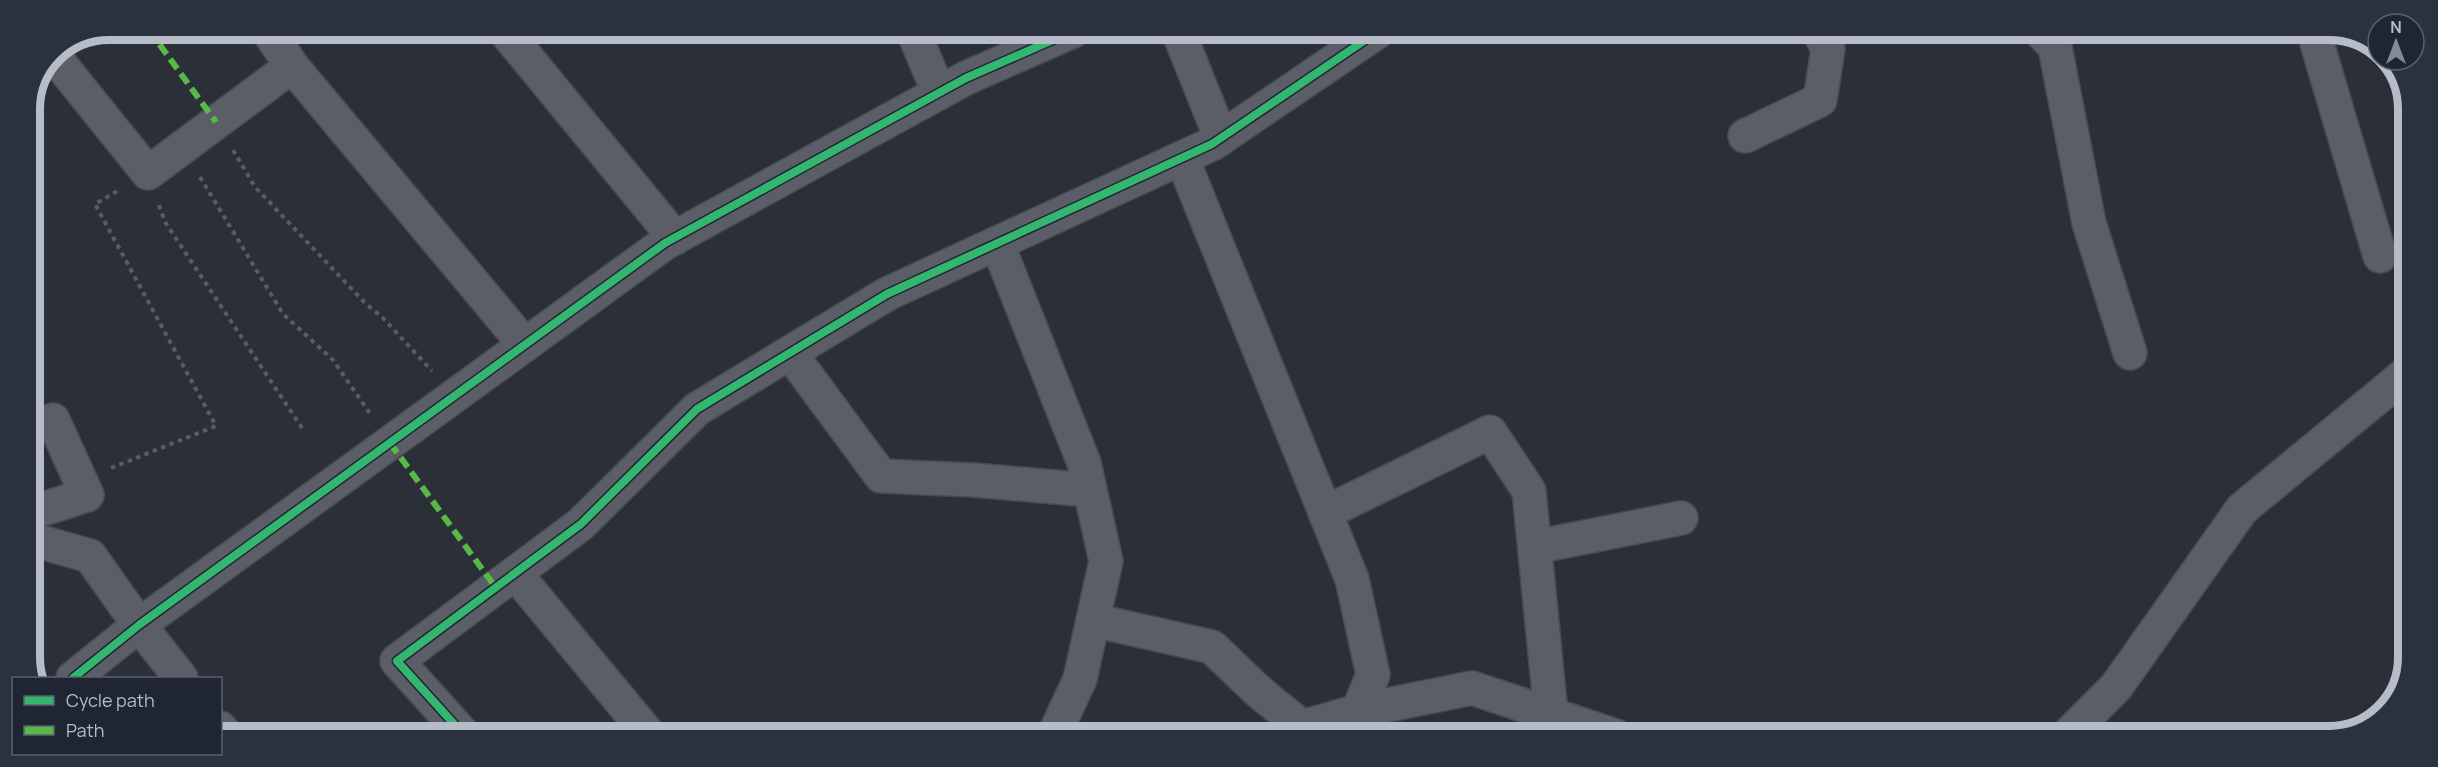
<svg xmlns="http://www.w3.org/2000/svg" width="2438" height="767" font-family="Manrope,sans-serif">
<rect width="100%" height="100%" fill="#2b2f38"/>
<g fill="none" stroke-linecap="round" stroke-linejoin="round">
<defs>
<g id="street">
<path d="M267,30L292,66L525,345"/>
<path d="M504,30L675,238"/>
<path d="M913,31L939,93"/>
<path d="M1178,31L1221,138"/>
<path d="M2041,32L2055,47L2089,223L2130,353"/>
<path d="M2314,33L2380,256"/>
<path d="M53,55L148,173L292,66"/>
<path d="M1745,136L1820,100L1828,49L1819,32"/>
<path d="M997,243L1084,463L1106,561L1080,679L1054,735"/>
<path d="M790,353L881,476L973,480L1090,490"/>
<path d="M40,510L87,495L53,420"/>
<path d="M1325,513L1490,432L1529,491L1551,714"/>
<path d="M30,539L90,556L139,625L181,678"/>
<path d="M1535,547L1681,518"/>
<path d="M515,573L649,735"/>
<path d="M1093,620L1212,647L1258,691L1302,727L1358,711L1373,675L1352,579L1182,158"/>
<path d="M73,678L139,625L665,243L966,78L1073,31"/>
<path d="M1358,711L1472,688L1616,736"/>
<path d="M220,728L225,734"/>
<path d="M464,735L397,661L581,524L697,409L887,294L1212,144L1377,32"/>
<path d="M2066,737L2116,687L2242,509L2407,373"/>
</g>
</defs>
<use href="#street" stroke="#474a51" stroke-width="36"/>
<g stroke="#595d62" stroke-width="4" stroke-dasharray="4.5 4.5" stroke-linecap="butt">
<path d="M233,150L255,187L365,303L383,318L432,371"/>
<path d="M200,177L283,314L333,360L371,415"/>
<path d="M159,205L165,222L304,431"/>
<path d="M111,468L216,426L95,204L119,190"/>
</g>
<use href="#street" stroke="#5b5e66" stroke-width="33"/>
<g stroke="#58b947" stroke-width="6" stroke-dasharray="12 6" stroke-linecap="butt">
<path d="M149,30L216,122"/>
<path d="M390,443L496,588"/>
</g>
<defs>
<g id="cycleway">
<path d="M73,678L139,625L665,243L966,78L1073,31"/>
<path d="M464,735L397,661L581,524L697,409L887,294L1212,144L1377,32"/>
</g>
</defs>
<use href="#cycleway" stroke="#1f2532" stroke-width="11"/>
<use href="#cycleway" stroke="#33b770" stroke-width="8"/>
</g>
<path d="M0 0H2438V767H0ZM109 40H2329A69 69 0 0 1 2398 109V657A69 69 0 0 1 2329 726H109A69 69 0 0 1 40 657V109A69 69 0 0 1 109 40Z" fill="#2b313e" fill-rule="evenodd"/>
<path fill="none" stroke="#b6bcc8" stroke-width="8" d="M109 40H2329A69 69 0 0 1 2398 109V657A69 69 0 0 1 2329 726H109A69 69 0 0 1 40 657V109A69 69 0 0 1 109 40Z"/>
<rect x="12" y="677" width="210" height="78" fill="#1f2532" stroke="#5b616e" stroke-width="1.5"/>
<rect x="24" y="696" width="30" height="9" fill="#33b770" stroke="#5b616e" stroke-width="1.5"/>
<text x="66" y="707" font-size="18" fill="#b6bcc8">Cycle path</text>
<rect x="24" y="726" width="30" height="9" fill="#58b947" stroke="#5b616e" stroke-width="1.5"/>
<text x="66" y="737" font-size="18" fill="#b6bcc8">Path</text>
<g transform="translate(2396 42)"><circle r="28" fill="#1f2532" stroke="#5b616e" stroke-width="1.5"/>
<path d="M0-4.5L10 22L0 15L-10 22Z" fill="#858b96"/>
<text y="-9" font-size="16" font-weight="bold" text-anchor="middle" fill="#b6bcc8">N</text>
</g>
</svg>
